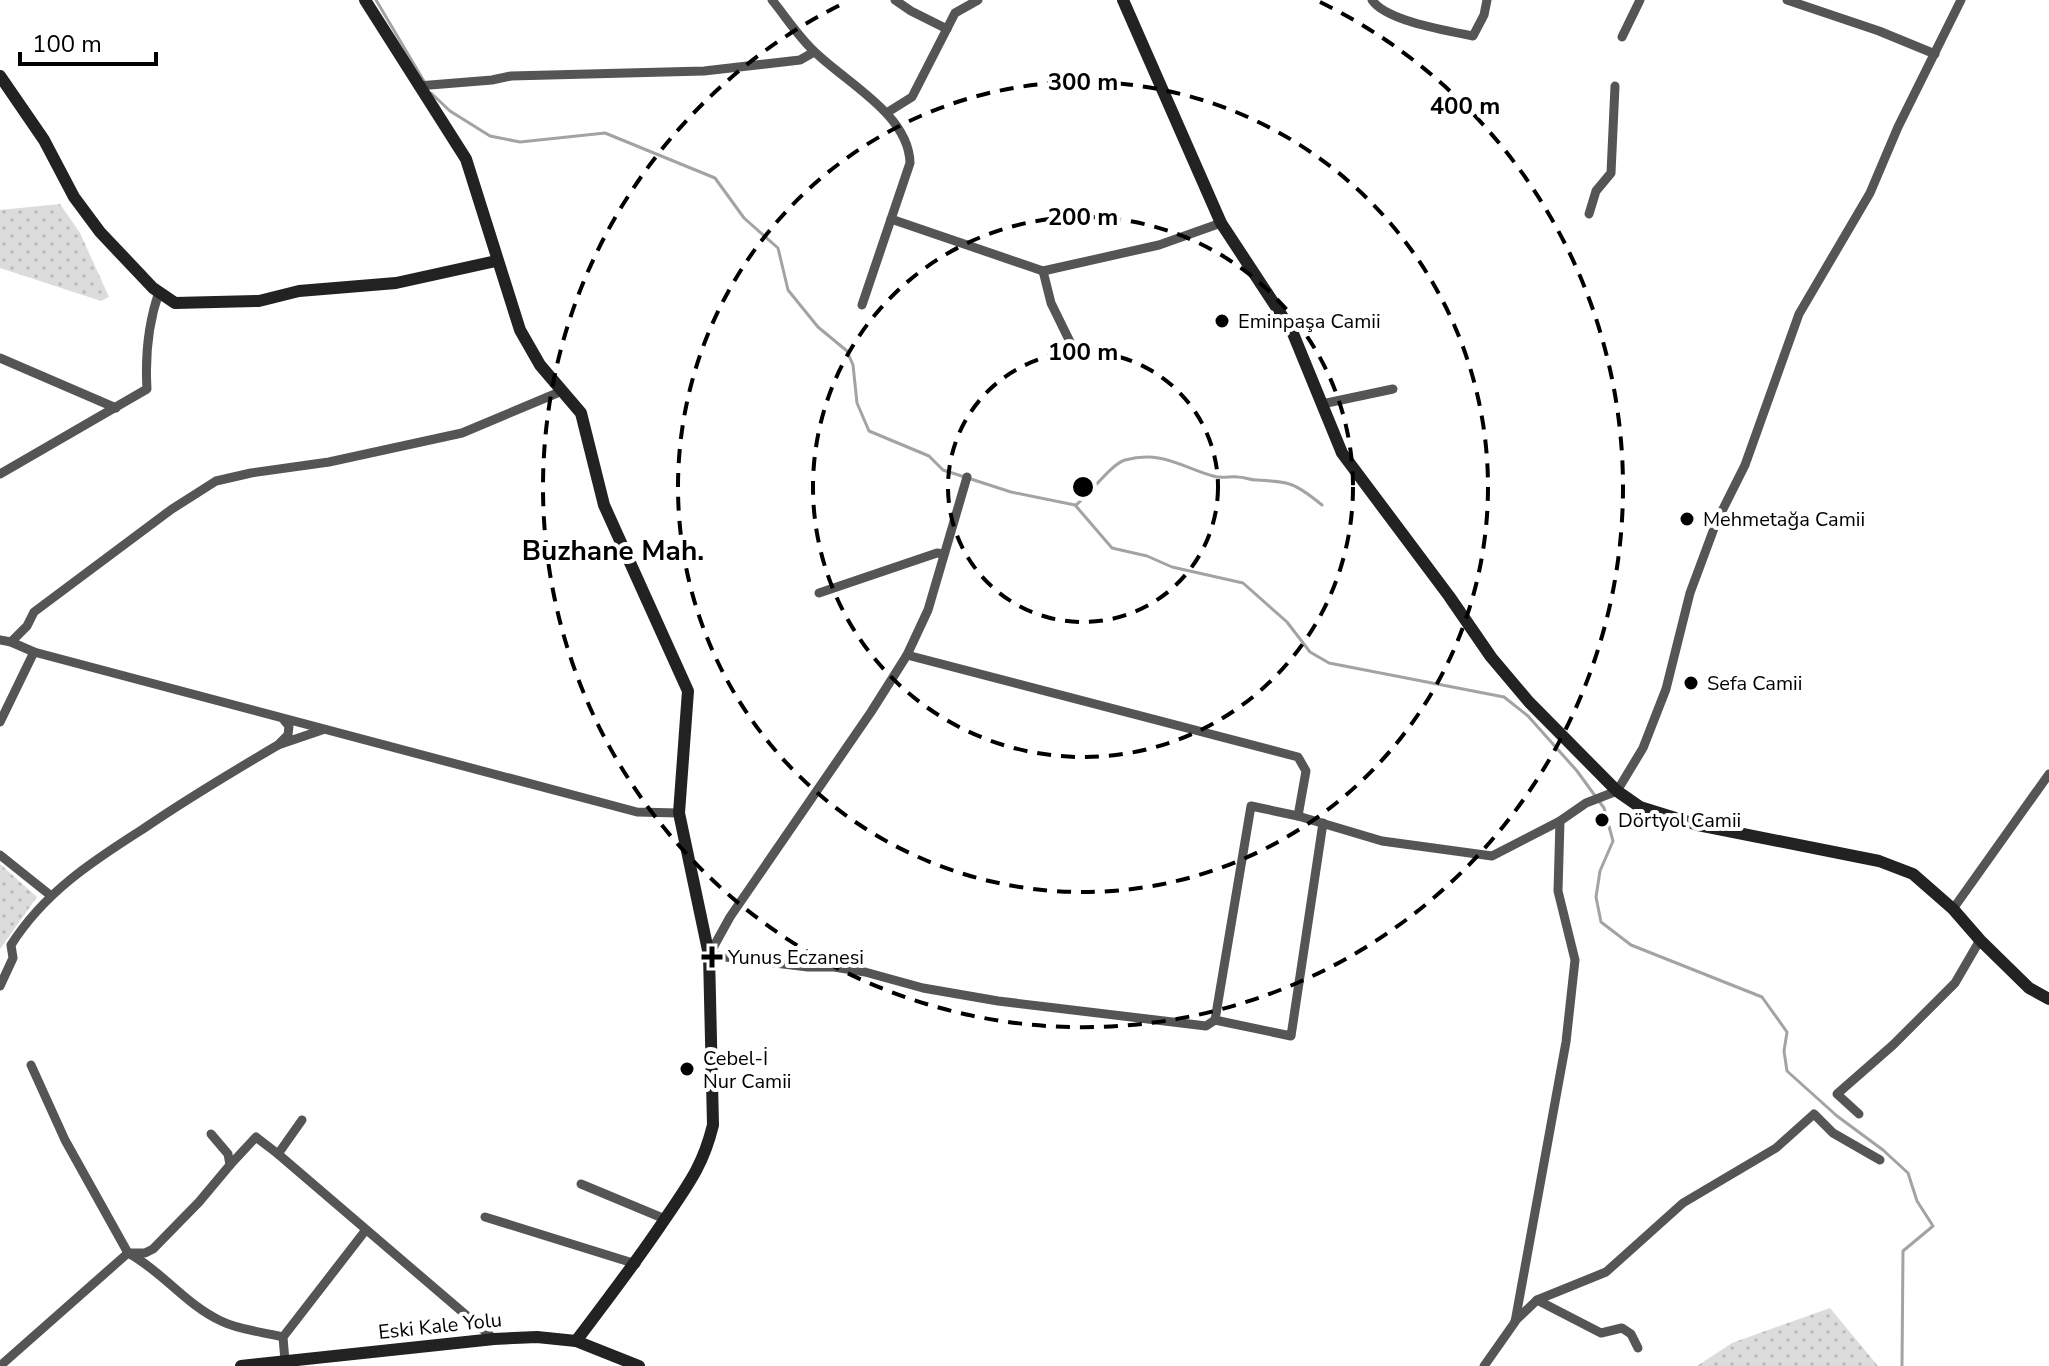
<svg xmlns="http://www.w3.org/2000/svg" width="2049" height="1366" font-family="'Nunito Sans',sans-serif">
<defs>
<pattern id="park-dots" width="8" height="8" patternUnits="userSpaceOnUse" patternTransform="scale(2)"><rect width="8" height="8" fill="#dcdcdc"/><path d="M2 2h.1M6 6h.1" fill="none" stroke="#bbb" stroke-width="1.8" stroke-linecap="round"/></pattern>
</defs>
<rect width="100%" height="100%" fill="#fff"/>
<g fill="url(#park-dots)">
<path d="M60,204L80,233L109,297L101,301L0,268V210Z"/>
<path d="M0,864L37,897L0,949Z"/>
<path d="M1830,1308L1878,1366H1697L1732,1343Z"/>
</g>
<g fill="none" stroke-linecap="round" stroke-linejoin="round">
<g stroke="#a3a3a3" stroke-width="3">
<path d="M376,0L425,83"/>
<path d="M431,93L450,111L490,136L520,142L605,133L715,178L744,218L778,248L788,290L818,327L847,351L853,365L857,403L869,431L929,456L943,470L1011,492L1075,505L1112,548L1147,556L1172,567L1243,583L1287,622L1310,652L1329,663L1504,697L1528,716L1577,771L1604,808L1613,841L1600,871L1596,897L1601,922L1631,945L1762,997L1787,1032L1784,1051L1787,1071L1837,1116L1883,1150L1908,1173L1917,1201L1933,1226L1903,1251L1902,1366"/>
<path d="M1076,505C1090,494 1111,464 1125,460C1161,450 1182,467 1213,476C1221,479 1230,476 1238,477C1244,477 1250,480 1256,480C1290,482 1294,482 1322,505"/>
</g>
<g stroke="#555" stroke-width="9">
<path d="M772,0C786,17 799,38 816,53C847,83 909,115 910,163L862,305"/>
<path d="M895,0L911,11L947,29"/>
<path d="M1372,0C1386,21 1448,31 1473,36L1484,15L1487,0"/>
<path d="M1787,0L1879,31L1935,54"/>
<path d="M1622,37L1640,0"/>
<path d="M418,86L492,80L511,76L704,71L800,60L814,52"/>
<path d="M888,112L912,97L955,13L978,0"/>
<path d="M1589,214L1596,191L1611,173L1615,86"/>
<path d="M891,219L1043,271L1159,245L1221,223"/>
<path d="M1043,271L1051,303L1075,352"/>
<path d="M0,358L116,408"/>
<path d="M1322,404L1393,389"/>
<path d="M0,474L147,389C145,356 148,324 159,292"/>
<path d="M967,477L928,610L907,655L871,712L730,917L709,955L808,967H834L865,972L923,988L998,1001L1206,1026L1215,1020L1291,1036L1323,823"/>
<path d="M819,593L937,553L944,554"/>
<path d="M0,640L11,642L34,652L637,812L679,813"/>
<path d="M11,642L27,626L34,612L172,509L216,481L251,473L329,462L462,433L562,391"/>
<path d="M907,655L1298,757L1306,771L1298,816"/>
<path d="M284,720L289,726L288,735L278,745L322,730"/>
<path d="M0,722L34,652"/>
<path d="M0,855L50,895"/>
<path d="M1953,909L2049,774"/>
<path d="M0,986L13,958L11,945C44,893 91,862 143,829C187,799 232,772 278,745"/>
<path d="M1215,1020L1251,806L1298,816L1382,841L1492,856L1560,821"/>
<path d="M31,1065L65,1140L128,1253C162,1271 186,1305 221,1321C239,1330 263,1332 283,1337"/>
<path d="M1859,1114L1837,1094L1893,1045L1955,983L1980,940"/>
<path d="M278,1154L494,1339"/>
<path d="M230,1165L256,1137L278,1154L302,1120"/>
<path d="M581,1184L665,1219"/>
<path d="M485,1217L636,1264"/>
<path d="M1537,1300L1601,1333L1622,1328L1631,1334L1638,1348"/>
<path d="M1515,1321L1537,1300L1606,1272L1683,1203L1776,1148L1814,1114L1833,1133L1880,1160"/>
<path d="M285,1361L283,1337L365,1231"/>
<path d="M0,1366L128,1253H145L153,1249L199,1202L230,1165L228,1154L211,1134"/>
<path d="M1484,1366L1515,1322L1566,1042L1575,960L1558,891L1560,821L1586,803L1617,791L1643,748L1666,689L1690,593L1716,523L1745,465L1799,314L1870,193L1898,127L1961,0"/>
</g>
<g stroke="#222" stroke-width="12">
<path d="M365,0L466,159L520,330L540,365L581,413L604,505L688,691L679,813L709,955L713,1125C703,1166 688,1185 665,1219C637,1261 607,1300 576,1341"/>
<path d="M1123,0L1221,223L1292,331L1342,453L1449,596L1491,657L1529,702L1617,791L1640,807L1698,825L1879,861L1913,874L1953,909L1980,940L2029,988L2049,999"/>
<path d="M0,76L44,140L74,197L100,232L153,288L175,303L259,301L299,291L396,283L496,261"/>
<path d="M241,1366L494,1339L537,1337L576,1341L639,1366"/>
</g>
</g>
<g fill="none" stroke="#000" stroke-width="4" stroke-dasharray="14 10">
<circle cx="1083" cy="487" r="135"/>
<circle cx="1083" cy="487" r="270"/>
<circle cx="1083" cy="487" r="405"/>
<path d="M1320 2A540 540 0 1 1 846 2"/>
</g>
<g fill="#000" stroke="#fff" stroke-width="3">
<circle cx="1222" cy="321" r="8"/>
<circle cx="1687" cy="519" r="8"/>
<circle cx="1691" cy="683" r="8"/>
<circle cx="1602" cy="820" r="8"/>
<path d="M708 945h8v8h8v8h-8v8h-8v-8h-8v-8h8z"/>
<circle cx="687" cy="1069" r="8"/>
</g>
<g text-anchor="middle" dominant-baseline="central" stroke-width="8" stroke-linejoin="round" paint-order="stroke">
<g font-size="20" fill="#000" stroke="#fff" text-anchor="start">
<text x="1238" y="321">Eminpaşa Camii</text>
<text x="1703" y="519">Mehmetağa Camii</text>
<text x="1707" y="683">Sefa Camii</text>
<text x="1618" y="820">Dörtyol Camii</text>
<text x="728" y="957">Yunus Eczanesi</text>
<text x="703" y="1058">Cebel-İ<tspan x="703" dy="23">Nur Camii</tspan></text>
</g>
<g font-size="20" fill="#000" stroke="#fff">
<text transform="translate(440 1326) rotate(-6)">Eski Kale Yolu</text>
</g>
<g font-size="28" font-weight="bold" fill="#000" stroke="#fff">
<text x="613" y="551">Buzhane Mah.</text>
</g>
</g>
<circle cx="1083" cy="487" r="12" fill="#000" stroke="#fff" stroke-width="4"/>
<g font-size="24" text-anchor="middle" font-weight="bold" fill="#000" stroke="#fff" stroke-width="8" stroke-linejoin="round" paint-order="stroke">
<text x="1083" y="90">300 m</text>
<text x="1465" y="114">400 m</text>
<text x="1083" y="225">200 m</text>
<text x="1083" y="360">100 m</text>
</g>
<path d="M20 52v12h136v-12" fill="none" stroke="#000000" stroke-width="4"/>
<text x="32" y="52" font-size="24" fill="#000000" stroke="#ffffff" stroke-width="6" paint-order="stroke">100 m</text>
</svg>
